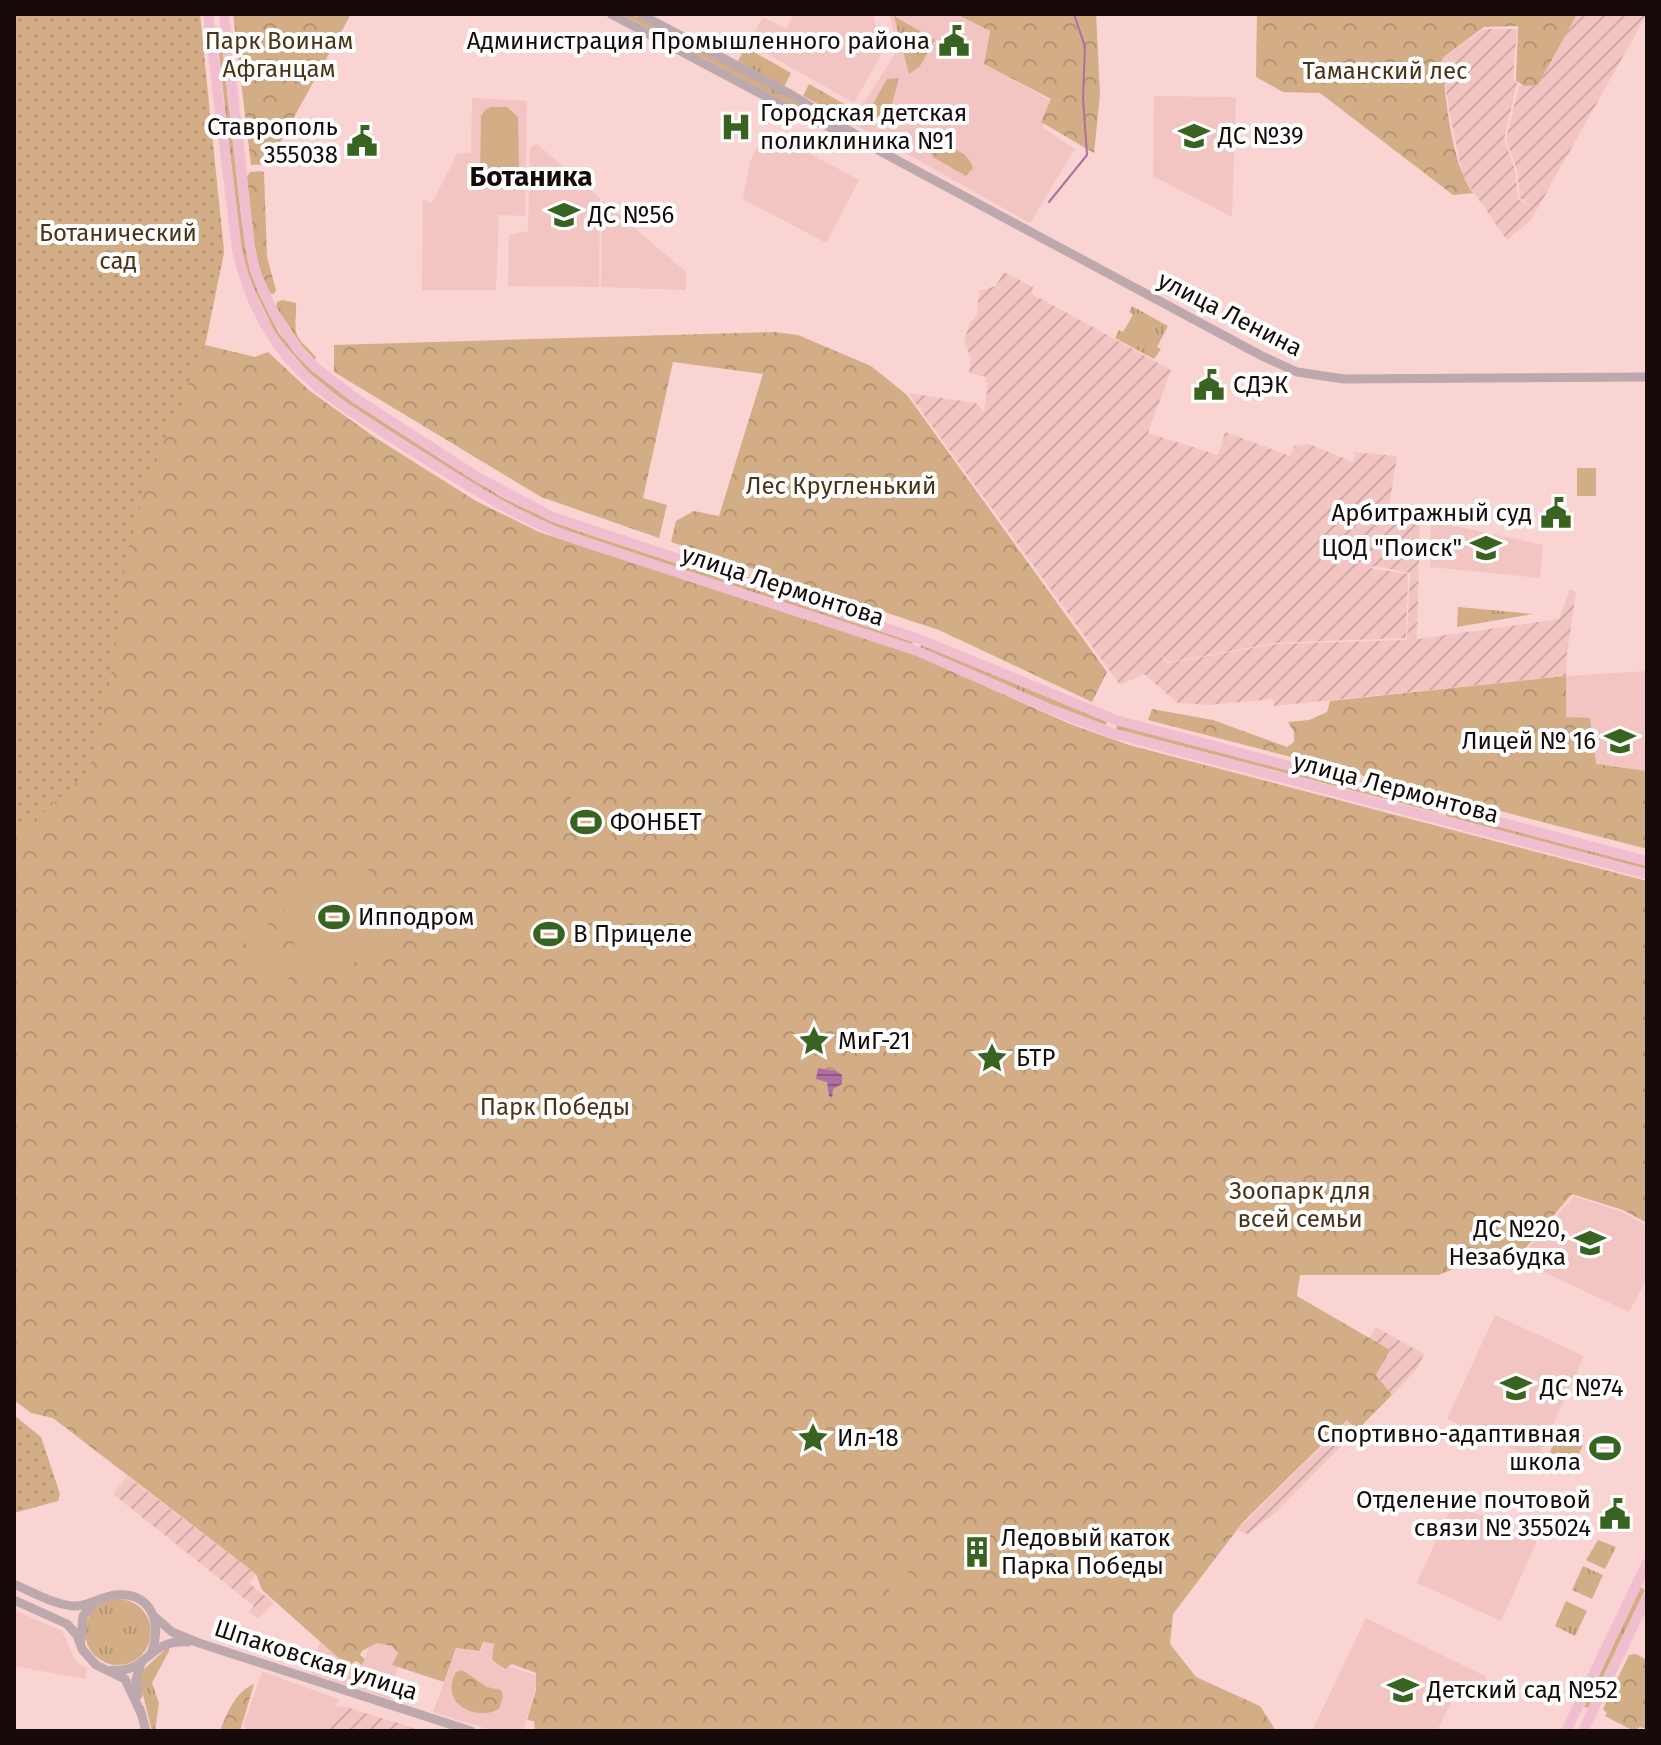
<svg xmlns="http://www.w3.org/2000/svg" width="1661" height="1745" font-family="'Fira Sans',sans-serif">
<defs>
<pattern id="industrial-furrows" width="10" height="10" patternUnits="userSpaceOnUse" patternTransform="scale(2)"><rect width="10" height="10" fill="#f2c5c2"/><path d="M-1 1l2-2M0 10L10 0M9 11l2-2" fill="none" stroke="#cfa8a5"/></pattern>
<pattern id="grass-tufts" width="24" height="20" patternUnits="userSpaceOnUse" patternTransform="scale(2)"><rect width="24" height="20" fill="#d3ad85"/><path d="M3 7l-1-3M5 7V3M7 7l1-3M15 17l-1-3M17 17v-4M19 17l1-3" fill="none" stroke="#b49472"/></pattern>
<pattern id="forest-crowns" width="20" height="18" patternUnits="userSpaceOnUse" patternTransform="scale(2)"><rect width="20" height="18" fill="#d3ad85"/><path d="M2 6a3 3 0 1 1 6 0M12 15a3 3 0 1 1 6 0" fill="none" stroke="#b49472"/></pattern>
<pattern id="garden-dots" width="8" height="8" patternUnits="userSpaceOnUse" patternTransform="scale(2)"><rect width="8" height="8" fill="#d3ad85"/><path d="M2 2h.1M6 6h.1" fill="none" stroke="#b49472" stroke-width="1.8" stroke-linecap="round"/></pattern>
<pattern id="water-rules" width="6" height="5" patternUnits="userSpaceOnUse" patternTransform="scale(2)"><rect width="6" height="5" fill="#af6f9f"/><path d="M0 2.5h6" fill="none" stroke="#8d5980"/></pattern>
</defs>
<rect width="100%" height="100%" fill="#f9d4d2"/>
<g fill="#f2c5c2">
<path d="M794,14H873L882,53L854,103L748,43L763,17L786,29Z"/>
<path d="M889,14H955L989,31L984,64L1050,100L1042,127L1075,149L1030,223L857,126L855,119L858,112L898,49Z"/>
<path d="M1154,96L1236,97L1232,217L1153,176Z"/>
<path d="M472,98L527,101L525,216L499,215L496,290H422L423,199L432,203L457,154L471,153Z"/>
<path d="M766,130L859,180L826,243L743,199L750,161Z"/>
<path d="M537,144L600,198L599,287L508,286L509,235L528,231L530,148Z"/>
<path d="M602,200L686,272V290L601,287Z"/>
<path d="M1431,521L1543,545L1540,578L1430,567Z"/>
<path d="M1647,671V771L1596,764L1566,718V676Z"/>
<path d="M1574,1196L1622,1212L1647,1226V1279L1629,1312L1518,1260Z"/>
<path d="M1495,1315L1584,1356L1537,1460L1447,1419Z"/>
<path d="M1453,1503L1537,1541L1501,1621L1417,1583Z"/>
<path d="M14,1610L62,1631L76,1661L87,1668L85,1679L14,1666Z"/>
<path d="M1366,1618L1487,1677L1474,1704L1455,1695L1437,1731H1312Z"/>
<path d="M371,1641L402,1649L390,1699L312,1674L320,1642L342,1661L363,1665Z"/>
<path d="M484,1642L495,1645L491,1661L539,1676L523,1731H494L433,1712L457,1648L481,1652Z"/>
<path d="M262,1672L339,1699L327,1731H254L243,1727Z"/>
</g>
<g fill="url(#industrial-furrows)" fill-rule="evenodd">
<path d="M1577,14H1647L1531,220L1507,240L1463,177L1448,106L1442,58L1484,29H1517L1513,79L1517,83L1504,139L1515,170L1518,199L1535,209L1520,198L1517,170L1506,139L1519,85H1538Z"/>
<path d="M1004,272L1033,287L1032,294L1171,370L1148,433L1218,455L1225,432L1290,456L1294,446L1309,444L1353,462L1356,455L1352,452L1397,456L1389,506L1420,514L1417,639L1559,619L1570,590L1576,592L1567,654L1566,676L1274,706L1273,699L1209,705L1178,703L1144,674L1120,685L908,393L976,403L984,412L988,383L985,382L986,377L969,373L971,358L964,342L969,325L977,314L979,291L996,286ZM1375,566L1410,573L1407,640L1277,644L1167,663L1160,653L1169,662L1276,643L1406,638L1408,574L1369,568Z"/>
<path d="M1376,1327L1424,1354L1417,1369L1392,1395L1376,1375L1390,1350L1369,1338Z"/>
<path d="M1348,1420L1357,1430L1277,1511L1248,1534L1237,1530Z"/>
<path d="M127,1476L256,1574L249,1583L274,1603L259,1618L249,1613L254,1606L113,1494Z"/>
<path d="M343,1706L423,1731H327L336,1707Z"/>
</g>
<g fill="url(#grass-tufts)">
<path d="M621,14H631L791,99L814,114L812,116Z"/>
<path d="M894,16L935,40L920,66L909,74Z"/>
<path d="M216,28H220L242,224L251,272L259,294L279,333L312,370L353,402L500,496L526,509L578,531L912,641L913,643L910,645L550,525L498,499L350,406L309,373L276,335L247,274L241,249Z"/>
<path d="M745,47L791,73L784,87L738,61Z"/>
<path d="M899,78L888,119L885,118L883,122L868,113L887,79Z"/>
<path d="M809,84L853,109L848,115L842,117L803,96Z"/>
<path d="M282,300L296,303C297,313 293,328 298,337C301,343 311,350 316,358L315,360L302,346L276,307L277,302Z"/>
<path d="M1132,306L1168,326L1157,347L1161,349L1154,359L1115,338L1119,330L1123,332L1133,315L1129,312Z"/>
<path d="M1458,607L1533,614L1457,627Z"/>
<path d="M921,644L1107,722L1106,725L1051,705L920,648Z"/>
<path d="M1117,725L1438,810L1439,813L1116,729Z"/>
<path d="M1447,813L1647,866V870L1445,816Z"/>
<path d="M1598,1540L1616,1547L1605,1569L1586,1560Z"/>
<path d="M1583,1566L1603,1575L1592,1599L1572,1590Z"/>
<path d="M1641,1587L1645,1590L1588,1708L1584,1707Z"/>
<circle cx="118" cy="1632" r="33"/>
<path d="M1566,1601L1587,1611L1575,1636L1555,1626Z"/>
<path d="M169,1646V1651L152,1683L159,1703L155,1731H152L140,1683L143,1670Z"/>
</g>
<g fill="url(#forest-crowns)">
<path d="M233,14H351L268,164L251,165Z"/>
<path d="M956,14H1096L1100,94L1094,153L1041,122L1051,99L984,64L990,31Z"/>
<path d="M1257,14H1577L1538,85L1525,86L1516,81L1518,26L1484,27L1442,58C1445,95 1451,164 1473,193L1453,195L1320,93L1283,92L1256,77Z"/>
<path d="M210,123L224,252L205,345L255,357L268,352L310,391L376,438L476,501L539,532L915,655L1070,724L1129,745L1647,881V1223L1623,1210L1572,1194L1516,1259L1494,1252L1439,1275H1300L1297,1296L1390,1350L1376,1375L1392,1395L1357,1430L1347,1420L1243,1522L1173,1614L1170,1644L1196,1677L1260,1706L1276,1731H539L535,1730L534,1721L527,1720L536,1690V1673L512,1664L505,1669L492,1660L494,1644L483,1642L480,1651L456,1648L444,1682L392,1665L398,1653L392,1646L377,1643L362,1651L360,1655L365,1659L362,1665L356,1661L351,1664L342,1661L262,1590L256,1574L238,1560L53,1418L31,1413L14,1400V310Z"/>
<path d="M934,147L946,152L951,147C961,152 969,156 973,168L966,176L933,157L931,153Z"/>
<path d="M261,171L264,172L267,257L276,290L274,294L269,293C252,258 251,217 246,178L250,172Z"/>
<path d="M775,332L798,335L871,366L907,395L1107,672L1092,702L939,630L671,542L676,521L694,511L719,516L763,374L673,362L643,498L667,505L659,538L541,497L334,372V345Z"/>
<path d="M1566,676V717L1590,718L1596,764L1647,771V849L1148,720L1152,709L1213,720L1287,747L1294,742V732L1288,722L1309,720L1327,712L1330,701Z"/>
<path d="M1636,1654L1647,1660V1729L1640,1727L1634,1731L1605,1716L1607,1713L1603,1709L1629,1655Z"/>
<path d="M462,1670L487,1687L501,1690L503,1697L499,1709C475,1722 439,1703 456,1672Z"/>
<path d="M254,1684L240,1731H220C227,1713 235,1692 254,1684Z"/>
</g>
<g fill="url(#garden-dots)">
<path d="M14,14H200L224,252L205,345L190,377L186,397L149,472L126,559L116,646L96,754L84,775L14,839Z"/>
<path d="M14,1415L41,1437L60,1494L58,1501L14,1513Z"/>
</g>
<g fill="#d3ad85">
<path d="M491,107H507L518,117L519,171L514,184C502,190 487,190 480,177L481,116L485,110Z"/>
<rect x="1577" y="468" width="19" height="28"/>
<path d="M576,794L613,836L596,850L559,808Z"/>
<path d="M368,868L391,942L388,952L316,974L302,968L278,893Z"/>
<path d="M531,921L571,929L567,951L527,943Z"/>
<path d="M258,924H267C282,935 293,971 287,988C281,990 273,993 268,992C256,989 248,950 245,939L246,931Z"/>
<path d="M1570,1428L1584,1435L1580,1443L1583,1445L1574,1464L1550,1452L1559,1433L1566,1436Z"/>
<path d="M907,1571L915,1596L899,1602L893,1597L888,1587L894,1574Z"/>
</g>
<path fill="url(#water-rules)" d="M818,1068L836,1071L842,1075V1084L833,1089L832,1098L829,1096L827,1082L816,1079Z"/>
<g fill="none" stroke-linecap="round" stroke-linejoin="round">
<path stroke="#af6f9f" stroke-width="2" d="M1049,202L1087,155L1083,98L1085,47L1074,14"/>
<g stroke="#bda8ad" stroke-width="9">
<path d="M611,14L786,107L878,150L1262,356L1297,372L1344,379L1647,377"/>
<path d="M640,14L792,95L866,141"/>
<path d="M14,1584C32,1592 53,1604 73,1606C88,1607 100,1597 115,1595C152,1591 163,1624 151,1654"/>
<path d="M14,1600L67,1624L77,1635L82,1649L96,1665L125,1679L141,1713"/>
<path d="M154,1616L172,1632L199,1643L471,1731"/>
<path d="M81,1640L83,1616L94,1603"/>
<path d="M113,1670C149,1673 147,1639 188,1642"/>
<path d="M138,1695L136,1680L141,1663"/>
<path d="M140,1709L146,1731"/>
</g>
<g stroke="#f0bece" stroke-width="10">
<path d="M208,14L237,250C246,290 262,327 289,359C319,394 361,417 400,443C457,479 512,516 575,539L915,650L1050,709L1112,733L1647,874"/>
<path d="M224,14L250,247L255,271L274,314L298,350L315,367L355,398L479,478L553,517L919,639L1116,720L1647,861"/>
<path d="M1566,1731L1647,1563"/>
<path d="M1583,1731L1647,1597"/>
</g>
</g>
<defs>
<symbol id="civic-bare" viewBox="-9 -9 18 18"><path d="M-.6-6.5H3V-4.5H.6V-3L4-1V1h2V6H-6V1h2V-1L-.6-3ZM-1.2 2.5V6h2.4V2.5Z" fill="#386320" stroke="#fff" stroke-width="2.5" paint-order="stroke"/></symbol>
<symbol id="hospital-bare" viewBox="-9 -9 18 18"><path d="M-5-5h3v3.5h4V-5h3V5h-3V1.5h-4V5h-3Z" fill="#386320" stroke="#fff" stroke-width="2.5" paint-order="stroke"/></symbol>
<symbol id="school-bare" viewBox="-9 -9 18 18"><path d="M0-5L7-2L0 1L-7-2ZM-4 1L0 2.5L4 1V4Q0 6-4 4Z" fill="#386320" stroke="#fff" stroke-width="2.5" paint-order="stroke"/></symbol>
<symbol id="stadium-bare" viewBox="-9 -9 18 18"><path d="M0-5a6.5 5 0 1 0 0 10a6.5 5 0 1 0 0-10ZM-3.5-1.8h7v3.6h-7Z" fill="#386320" stroke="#fff" stroke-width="2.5" paint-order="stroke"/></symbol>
<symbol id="sight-bare" viewBox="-9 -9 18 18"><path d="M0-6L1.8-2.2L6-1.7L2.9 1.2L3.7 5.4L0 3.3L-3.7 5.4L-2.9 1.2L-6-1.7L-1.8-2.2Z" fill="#386320" stroke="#fff" stroke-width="2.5" paint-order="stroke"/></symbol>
<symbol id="building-bare" viewBox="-9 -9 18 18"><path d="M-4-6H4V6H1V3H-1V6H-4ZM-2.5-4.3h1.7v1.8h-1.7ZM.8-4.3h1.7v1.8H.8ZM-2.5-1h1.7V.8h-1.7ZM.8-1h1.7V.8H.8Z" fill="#386320" stroke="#fff" stroke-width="2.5" paint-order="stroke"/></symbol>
</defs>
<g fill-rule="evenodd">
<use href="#civic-bare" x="932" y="19" width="44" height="44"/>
<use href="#hospital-bare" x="714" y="105" width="44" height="44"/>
<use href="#school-bare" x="1172" y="114" width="44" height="44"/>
<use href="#civic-bare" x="340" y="119" width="44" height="44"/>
<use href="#school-bare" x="542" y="193" width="44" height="44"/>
<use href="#civic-bare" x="1187" y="363" width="44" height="44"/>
<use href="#civic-bare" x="1534" y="491" width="44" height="44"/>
<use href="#school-bare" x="1464" y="526" width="44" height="44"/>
<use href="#school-bare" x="1598" y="719" width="44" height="44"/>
<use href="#stadium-bare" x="564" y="800" width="44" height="44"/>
<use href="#stadium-bare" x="312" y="895" width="44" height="44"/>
<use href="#stadium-bare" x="527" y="912" width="44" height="44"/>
<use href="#sight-bare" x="792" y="1019" width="44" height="44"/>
<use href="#sight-bare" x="970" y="1036" width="44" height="44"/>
<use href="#school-bare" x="1568" y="1221" width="44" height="44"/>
<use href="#school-bare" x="1494" y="1366" width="44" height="44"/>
<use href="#sight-bare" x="791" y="1416" width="44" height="44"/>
<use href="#stadium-bare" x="1583" y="1426" width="44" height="44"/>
<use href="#civic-bare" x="1593" y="1492" width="44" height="44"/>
<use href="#building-bare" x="955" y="1530" width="44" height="44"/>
<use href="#school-bare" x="1381" y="1668" width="44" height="44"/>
</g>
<g text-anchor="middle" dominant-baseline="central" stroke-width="8" stroke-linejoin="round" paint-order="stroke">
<g font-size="24" fill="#4b3318" stroke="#fff">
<text x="279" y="41">Парк Воинам<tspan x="279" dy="28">Афганцам</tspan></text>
<text x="1385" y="71">Таманский лес</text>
<text x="118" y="233">Ботанический<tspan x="118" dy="28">сад</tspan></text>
<text x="841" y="486">Лес Кругленький</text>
<text x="555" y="1107">Парк Победы</text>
<text x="1300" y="1191">Зоопарк для<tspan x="1300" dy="28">всей семьи</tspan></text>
</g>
<g font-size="24" fill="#160b0a" stroke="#fff" text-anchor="start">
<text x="930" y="41" text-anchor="end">Администрация Промышленного района</text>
<text x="760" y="113">Городская детская<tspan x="760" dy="28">поликлиника №1</tspan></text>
<text x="338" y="127" text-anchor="end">Ставрополь<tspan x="338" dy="28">355038</tspan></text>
<text x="1218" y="136">ДС №39</text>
<text x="588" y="215">ДС №56</text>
<text x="1233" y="385">СДЭК</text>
<text x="1532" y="513" text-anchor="end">Арбитражный суд</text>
<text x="1462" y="548" text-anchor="end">ЦОД "Поиск"</text>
<text x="1596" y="741" text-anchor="end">Лицей № 16</text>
<text x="610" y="822">ФОНБЕТ</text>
<text x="358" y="917">Ипподром</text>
<text x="573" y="934">В Прицеле</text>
<text x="838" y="1041">МиГ-21</text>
<text x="1016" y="1058">БТР</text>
<text x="1566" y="1229" text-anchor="end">ДС №20,<tspan x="1566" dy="28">Незабудка</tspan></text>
<text x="1540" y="1388">ДС №74</text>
<text x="1581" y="1434" text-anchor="end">Спортивно-адаптивная<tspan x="1581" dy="28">школа</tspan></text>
<text x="837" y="1438">Ил-18</text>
<text x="1591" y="1500" text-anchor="end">Отделение почтовой<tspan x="1591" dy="28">связи № 355024</tspan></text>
<text x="1001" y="1538">Ледовый каток<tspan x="1001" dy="28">Парка Победы</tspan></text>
<text x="1427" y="1690">Детский сад №52</text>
</g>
<g font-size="24" fill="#160b0a" stroke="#fff">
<text transform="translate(1230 314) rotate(27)">улица Ленина</text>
<text transform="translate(783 586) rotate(18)">улица Лермонтова</text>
<text transform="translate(1396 788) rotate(15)">улица Лермонтова</text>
<text transform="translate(316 1660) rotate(18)">Шпаковская улица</text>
</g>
<g font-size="28" font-weight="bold" fill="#160b0a" stroke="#fff">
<text x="531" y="176">Ботаника</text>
</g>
</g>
<rect width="1661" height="1745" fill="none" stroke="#160b0a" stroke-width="32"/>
</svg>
